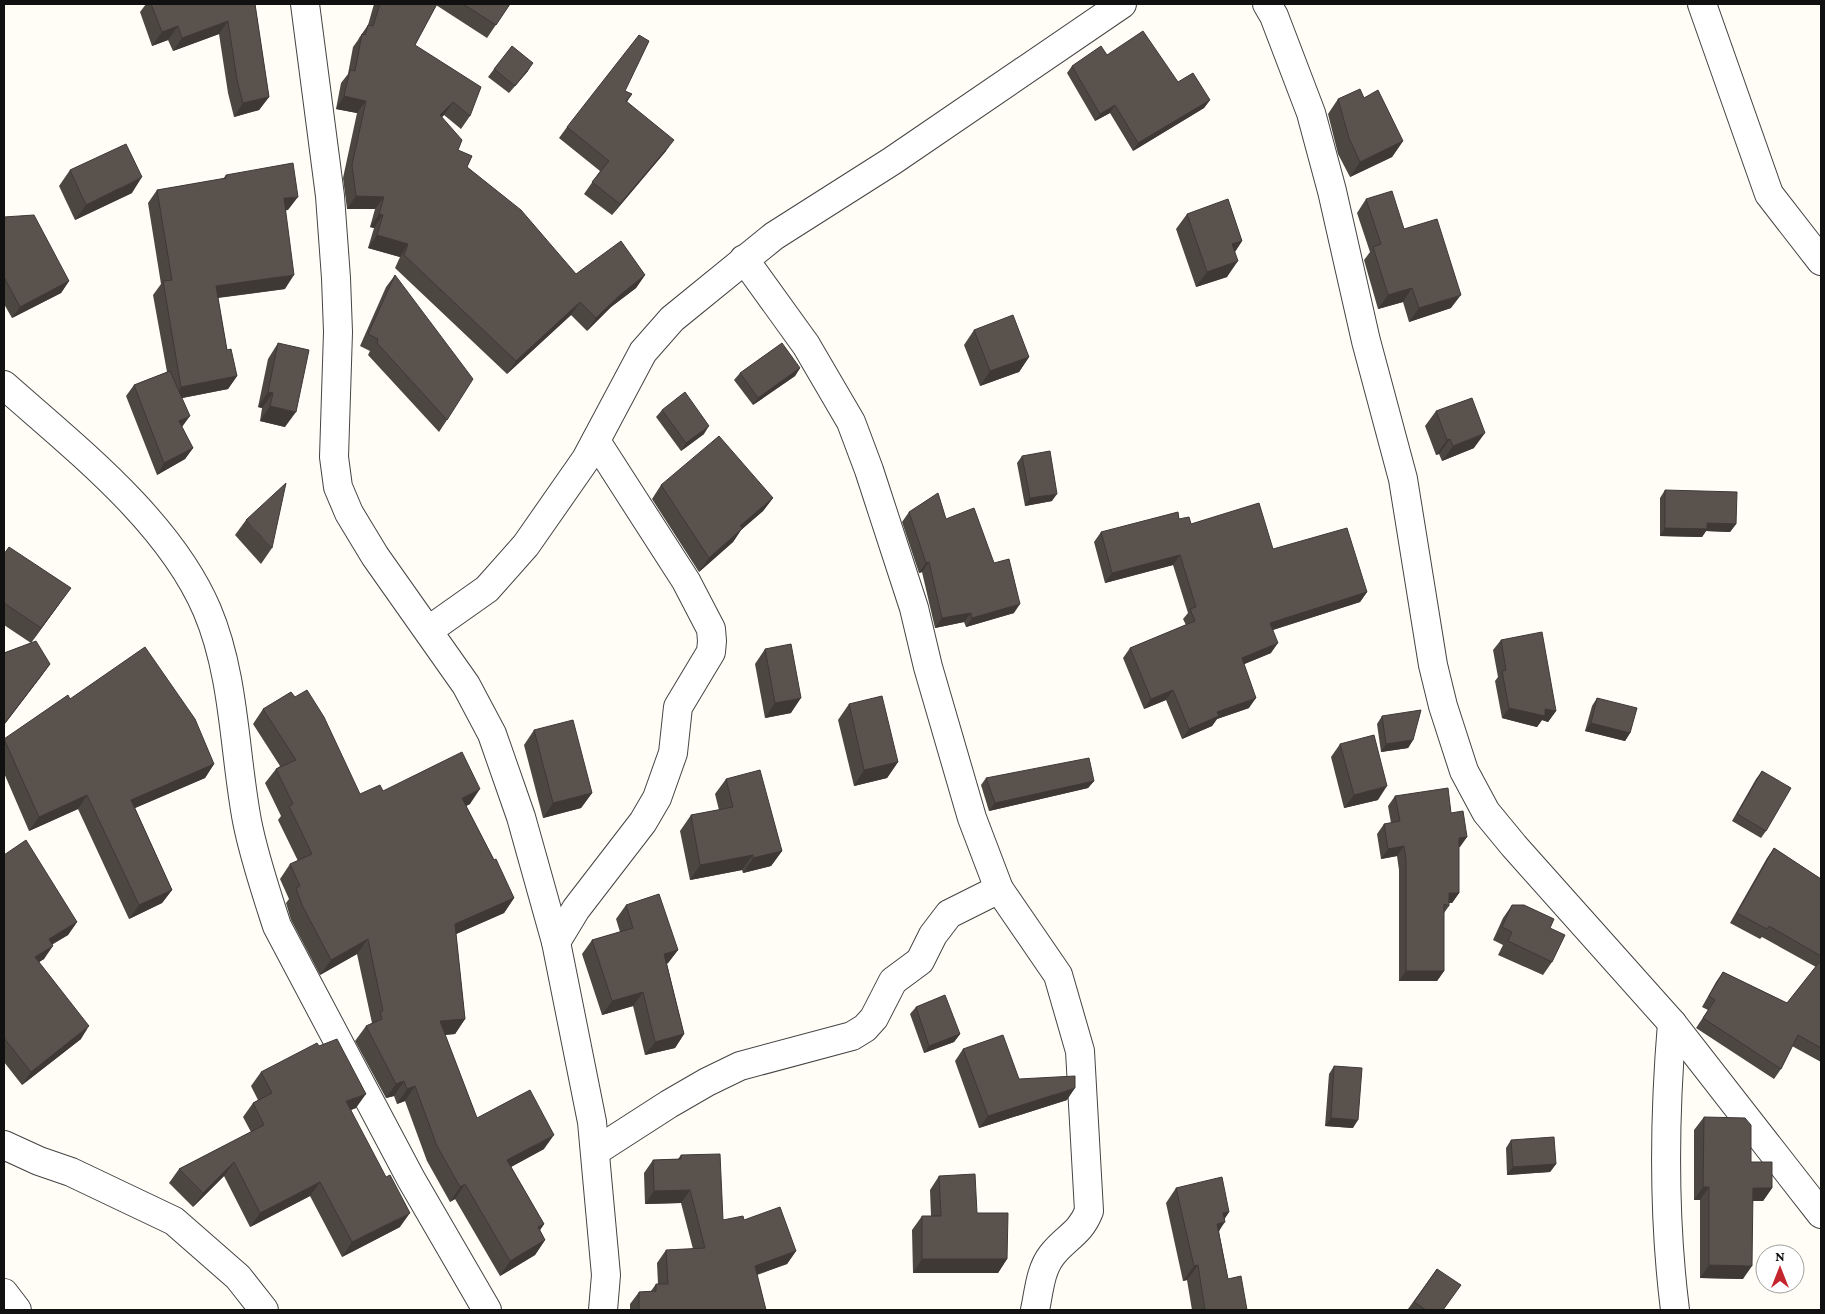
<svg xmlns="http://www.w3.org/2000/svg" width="1825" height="1314" font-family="'Crimson Pro',serif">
<rect width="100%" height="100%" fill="#fffdf5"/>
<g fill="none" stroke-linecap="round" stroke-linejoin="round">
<defs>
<g id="minor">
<path d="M305,4L330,196L336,278L338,332L334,457L338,487L349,513L375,556L466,685L492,734L521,817L556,942L592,1122L606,1275L603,1310"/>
<path d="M1267,4L1274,16L1311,113L1332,191L1366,341L1403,479L1433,665L1443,706L1464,771L1486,812L1514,846L1672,1023L1821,1214"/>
<path d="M1702,4L1769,194L1821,261"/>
<path d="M744,259L806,345L851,422L869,470L914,608L928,667L972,818L999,889L1058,975L1080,1051L1089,1211C1080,1234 1066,1237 1052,1255C1040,1270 1039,1292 1035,1310"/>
<path d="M4,385C75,448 169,521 207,610C235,676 234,752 247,821C254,857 266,892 277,926L411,1179L487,1310"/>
<path d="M429,630L487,589L526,545L586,459L643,352L672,319L774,236L892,161L1122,4"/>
<path d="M556,942L576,909L643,822L657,798L673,753L678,707L711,652L712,641L711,629L686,581L596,441"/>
<path d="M1672,1023C1664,1119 1663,1215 1675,1310"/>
<path d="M4,1145L39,1161L71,1172L174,1221L238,1277L264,1310"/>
<path d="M596,1151L669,1104L707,1082L740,1066L852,1036L865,1028L874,1018L893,981L920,961L933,935L949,914L999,889"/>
<path d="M4,1293L17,1310"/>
</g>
</defs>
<use href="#minor" stroke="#444" stroke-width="30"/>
<use href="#minor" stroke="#fff" stroke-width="28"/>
</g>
<g fill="#4d4742">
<path d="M146,4H255L269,97L259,110L234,117L228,93L219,34L173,51L168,40L152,46L140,12Z"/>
<path d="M374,4H510L487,38L436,5L415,45L470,116L461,129L444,115L442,117L458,150L467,167L576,274L645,275L636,288L611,307L587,331L571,315L507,374L395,268L400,257L368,248L374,228L370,227L375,209H347L343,178L357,113L336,109L341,83L348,74L353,47L358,40L359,38L368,25Z"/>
<path d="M1107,55L1178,82L1210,100L1204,108L1133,151L1110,113L1095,121L1067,73L1072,66Z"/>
<path d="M494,69L528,71L509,93L488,77Z"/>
<path d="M625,91L632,94L627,102L666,151L612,215L584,194L600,171L559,138L567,127Z"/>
<path d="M1364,98L1403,141L1392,157L1350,177L1338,154L1328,114L1338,99Z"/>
<path d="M70,170L132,193L75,220L59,186Z"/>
<path d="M226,175L288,210H286L285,289L218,298L227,350L237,376L228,389L182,398V428L193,448L185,459L157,475L126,396L134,385L167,372L153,295L161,284L148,203L157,190L223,179Z"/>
<path d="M1366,199L1404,229L1451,308L1409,322L1403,302L1378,309L1364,260L1370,252L1357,213Z"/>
<path d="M1187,214L1242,241L1235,252L1227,277L1196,287L1176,229Z"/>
<path d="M4,217L69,281L61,293L12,318L4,304Z"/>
<path d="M395,275L447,420L439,432L368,355L370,351L360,346L386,287Z"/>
<path d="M974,330L1029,357L1019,372L980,386L964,345Z"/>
<path d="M278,343L285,427L260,421L262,408L258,407L268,359Z"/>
<path d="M800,368L795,376L753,405L734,380L740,373Z"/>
<path d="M662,410L704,434L681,451L656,417Z"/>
<path d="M1436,411L1474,448L1442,461L1439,454L1436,455L1425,426Z"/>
<path d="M1022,456L1052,501L1025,506L1017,463Z"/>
<path d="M661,485L773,498L763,511L741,530L733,542L699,572L652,499Z"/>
<path d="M1665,490L1736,524L1730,532L1706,531L1702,537L1660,536V498Z"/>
<path d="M909,512L946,519L994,563L1014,613L966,627L964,622L935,628L922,572L919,573L902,522Z"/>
<path d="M1179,519L1191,524L1273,549L1367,592L1360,602L1273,630L1271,653L1244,664L1249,708L1217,719L1212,726L1182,739L1166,700L1144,709L1123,658L1130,648L1186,625L1183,619L1188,613L1173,565L1105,583L1094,542L1101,532Z"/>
<path d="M246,520L272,548L261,564L235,535Z"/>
<path d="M4,554L60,603L31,643L50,664L4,725V653L31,643L4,625Z"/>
<path d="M1501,640L1556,711L1548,722L1542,720L1537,727L1502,718L1495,681L1498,677L1493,650Z"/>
<path d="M765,649L791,713L765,718L755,664Z"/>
<path d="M1597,698L1630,733L1625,741L1585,731L1592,706Z"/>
<path d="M70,699L214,764L205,778L135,808L172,890L162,903L129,919L78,809L29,831L4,773V739Z"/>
<path d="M849,704L898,762L887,778L854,786L838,720Z"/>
<path d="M263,709L360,794L383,791L470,804L466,806L514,898L504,913L456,934L465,1019L455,1034L445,1035L477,1118L544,1149L511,1167L544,1224L540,1230L545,1240L535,1255L500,1276L455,1199L450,1202L427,1161L405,1101L397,1104L394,1096L386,1098L355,1041L366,1026L372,1023L357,954L320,975L291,920L286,903L289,899L280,879L290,864L298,861L278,820L281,816L265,783L276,769L280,766L253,724Z"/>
<path d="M1382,716L1413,740L1408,748L1381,752L1377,724Z"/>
<path d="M534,730L592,793L581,808L543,818L524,745Z"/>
<path d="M1340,744L1378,800L1344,808L1331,757Z"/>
<path d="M1762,771L1766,831L1761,838L1732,821L1756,779Z"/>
<path d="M986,778L1094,781L1088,788L989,811L981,785Z"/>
<path d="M726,779L782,851L771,866L743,873L742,870L690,880L680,831L691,815L719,810L715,794Z"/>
<path d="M1395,796L1451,813L1467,837L1459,847V893L1452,903H1449V906L1444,913V971L1437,981H1399V870L1397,856L1381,859L1377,834L1384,824L1391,823L1388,806Z"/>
<path d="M1774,848L1821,879V1062L1792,1046L1781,1069L1774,1079L1696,1028L1708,1010L1702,1007L1716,982L1723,972L1787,1003L1816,967L1762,937L1760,939L1730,923L1767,858Z"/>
<path d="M4,855L77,922L68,935L52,944L44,959L39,962L81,1039L22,1085L4,1062Z"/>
<path d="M626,905L678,950L668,963L667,964L684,1034L675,1048L645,1055L633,1006L602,1015L582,954L592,940L620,932L616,919Z"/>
<path d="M1512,905L1550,928L1552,962L1543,975L1498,955L1503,945L1493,940L1503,918Z"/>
<path d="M916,1007L960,1034L954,1042L924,1053L910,1014Z"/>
<path d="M963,1049L1019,1079L1067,1100L979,1128L955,1061Z"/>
<path d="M1334,1066L1353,1128L1325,1126L1329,1074Z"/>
<path d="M261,1072L356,1108L351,1110L400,1227L342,1257L310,1196L250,1227L224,1176L193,1207L169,1183L179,1169L251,1132L243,1117L253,1103L258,1100L251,1086Z"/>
<path d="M1704,1117L1751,1162L1772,1188L1763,1201H1753L1743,1279L1700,1278V1200H1694V1130Z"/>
<path d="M1511,1140L1556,1164L1550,1172L1507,1175L1506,1148Z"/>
<path d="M681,1155L723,1220H744L796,1251L787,1264L757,1275L766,1310H630V1304L639,1292L651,1291L656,1284H658L657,1263L666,1250L693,1249L681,1203L645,1204L644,1173L653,1160L678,1159Z"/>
<path d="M939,1176L977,1213L1007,1259L998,1273H913L912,1230L922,1216H931L930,1190Z"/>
<path d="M1176,1188L1229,1212L1224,1219L1219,1232L1228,1279L1247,1310H1192L1187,1280L1183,1281L1166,1203Z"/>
<path d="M1437,1269L1443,1310H1410L1408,1309Z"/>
</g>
<g fill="#3f3936">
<path d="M228,21L219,34L173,51L182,38Z"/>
<path d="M178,26L168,40L152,46L162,32Z"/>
<path d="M533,63L528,71L509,93L515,86Z"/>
<path d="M344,96L366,101L357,113L336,109Z"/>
<path d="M269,97L259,110L234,117L243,103Z"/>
<path d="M1210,100L1204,108L1133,151L1138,143Z"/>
<path d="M453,102L444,115L431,128L440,115Z"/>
<path d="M1115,105L1110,113L1095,121L1100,114Z"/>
<path d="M674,140L666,151L612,215L620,204Z"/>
<path d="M1403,141L1392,157L1350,177L1360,162Z"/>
<path d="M142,177L132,193L75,220L86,205Z"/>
<path d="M356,196L384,197L375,209H347Z"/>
<path d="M298,197L288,210L275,212L284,198Z"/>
<path d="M379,214L383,215L374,228L370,227Z"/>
<path d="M377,235L408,244L400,257L368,248Z"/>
<path d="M1242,241L1232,256V244Z"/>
<path d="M1238,261L1227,277L1196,287L1207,272Z"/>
<path d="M294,275L285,289L207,299L216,286Z"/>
<path d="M645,275L636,288L611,307L587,331L596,318L620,295Z"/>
<path d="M69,281L61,293L12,318L20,307Z"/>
<path d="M1412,288L1403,302L1378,309L1388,295Z"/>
<path d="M1461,295L1451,308L1409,322L1419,308Z"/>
<path d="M580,302L571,315L507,374L516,361Z"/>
<path d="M1029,357L1019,372L980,386L990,371Z"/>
<path d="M800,368L795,376L753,405L758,398Z"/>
<path d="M237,376L228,389L172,400L181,387Z"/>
<path d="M268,392L273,393L262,408L258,407Z"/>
<path d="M270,406L296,412L285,427L260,421Z"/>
<path d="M190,416L182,427L179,421Z"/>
<path d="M709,426L704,434L681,451L686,443Z"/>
<path d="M1485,433L1474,448L1442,461L1453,446Z"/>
<path d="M1450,439L1439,454L1436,455L1447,440Z"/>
<path d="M193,448L185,459L157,475L164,463Z"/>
<path d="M1057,494L1052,501L1025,506L1030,498Z"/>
<path d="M773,498L763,511L741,530L733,542L699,572L709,558L740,526Z"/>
<path d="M1707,523L1736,524L1730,532L1706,531L1702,537L1660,536L1665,528Z"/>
<path d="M1180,555L1173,565L1105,583L1112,573Z"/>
<path d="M929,562L922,572L919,573L926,563Z"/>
<path d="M71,588L60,603L31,643L41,628Z"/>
<path d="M1367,592L1360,602L1263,633L1270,623Z"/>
<path d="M1020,604L1014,613L966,627L972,618Z"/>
<path d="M971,613L964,622L935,628L942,618Z"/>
<path d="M1278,643L1271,653L1235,668L1242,658Z"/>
<path d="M50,664L40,678L4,725V724Z"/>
<path d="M1173,690L1166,700L1144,709L1151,699Z"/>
<path d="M801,698L791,713L765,718L775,703Z"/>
<path d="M1256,698L1249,708L1217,719L1212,726L1182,739L1189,729L1217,712Z"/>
<path d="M1509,708L1545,709L1556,711L1548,722L1542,720L1537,727L1502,718Z"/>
<path d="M1591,723L1630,733L1625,741L1585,731Z"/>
<path d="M1413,740L1408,748L1381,752L1386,744Z"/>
<path d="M898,762L887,778L854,786L864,770Z"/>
<path d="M214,764L205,778L121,814L131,800Z"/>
<path d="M1094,781L1088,788L989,811L995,803Z"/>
<path d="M1387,786L1378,800L1344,808L1354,795Z"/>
<path d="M480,789L470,804L452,813L462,798Z"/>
<path d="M592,793L581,808L543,818L553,803Z"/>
<path d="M87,795L78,809L29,831L39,817Z"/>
<path d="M1467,837L1460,847L1452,848L1459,838Z"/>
<path d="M1404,846L1397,856L1381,859L1388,849Z"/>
<path d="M782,851L771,866L743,873L753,858Z"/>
<path d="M753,855L742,870L690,880L700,865Z"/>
<path d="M172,890L162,903L129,919L139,905Z"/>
<path d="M1449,893H1459L1452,903H1442Z"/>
<path d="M514,898L504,913L445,939L455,924Z"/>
<path d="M77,922L68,935L40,952L49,939Z"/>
<path d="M368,939L357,954L320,975L331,960Z"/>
<path d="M53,946L44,959L26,970L35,957Z"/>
<path d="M678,950L668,963L655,967L664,954Z"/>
<path d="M1406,971H1444L1437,981H1399Z"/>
<path d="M643,992L633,1006L602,1015L612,1001Z"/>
<path d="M465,1019L455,1034L430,1036L440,1021Z"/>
<path d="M89,1026L81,1039L22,1085L31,1072Z"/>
<path d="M684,1034L675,1048L645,1055L655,1042Z"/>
<path d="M960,1034L954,1042L924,1053L929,1046Z"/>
<path d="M404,1081L394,1096L386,1098L396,1084Z"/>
<path d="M415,1086L405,1101L397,1104L407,1089Z"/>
<path d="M1075,1088L1067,1100L979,1128L988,1116Z"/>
<path d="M366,1094L356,1108L337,1115L346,1101Z"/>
<path d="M1331,1118L1358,1120L1353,1128L1325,1126Z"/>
<path d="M554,1135L544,1149L496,1175L507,1160Z"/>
<path d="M234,1162L224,1176L193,1207L203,1193Z"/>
<path d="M1556,1164L1550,1172L1507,1175L1513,1167Z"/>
<path d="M320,1182L310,1196L250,1227L260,1213Z"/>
<path d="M465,1184L455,1199L450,1202L460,1187Z"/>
<path d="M1703,1187H1709L1700,1200H1694Z"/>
<path d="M1753,1188H1772L1763,1201H1744Z"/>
<path d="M690,1190L681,1203L645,1204L654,1191Z"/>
<path d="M1229,1212L1222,1223L1225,1222L1214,1238L1206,1239L1223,1213Z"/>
<path d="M410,1213L400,1227L342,1257L352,1242Z"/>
<path d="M544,1224L534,1239L538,1227Z"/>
<path d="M545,1240L535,1255L500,1276L510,1261Z"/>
<path d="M796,1251L787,1264L746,1278L755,1266Z"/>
<path d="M922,1259H1007L998,1273H913Z"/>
<path d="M1198,1265L1187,1280L1183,1281L1194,1266Z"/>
<path d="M1709,1265L1752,1266L1743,1279L1700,1278Z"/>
</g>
<g fill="#5a524d" stroke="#3f3936">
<path d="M151,4H255L269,97L243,103L237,80L228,21L182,38L178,26L162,32Z"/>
<path d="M380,4H437L415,45L481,87L470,116L453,102L440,115L462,140L458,150L472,156L467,167L521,210L576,274L621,241L645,275L620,295L596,318L580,302L516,361L404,255L408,244L377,235L383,215L379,214L384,197L356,196L352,165L366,101L344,96L350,70L355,71L362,34L365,35L368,25L373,26Z"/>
<path d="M463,4H510L496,25Z"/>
<path d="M1143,31L1178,82L1193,73L1210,100L1138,143L1115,105L1100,114L1072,66L1101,46L1107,55Z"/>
<path d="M639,35L649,41L625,91L632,94L626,101L674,140L620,204L592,182L609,161L567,127Z"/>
<path d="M512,46L533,63L515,86L494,69Z"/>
<path d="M1360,89L1364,98L1378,90L1403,141L1360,162L1349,138L1338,99Z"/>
<path d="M126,144L142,177L86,205L70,170Z"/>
<path d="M293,163L298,197L284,198L294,275L216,286L227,350L231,349L237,376L181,387L163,281L172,280L157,190L226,178V175Z"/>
<path d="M1392,191L1404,229L1437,219L1461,295L1419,308L1412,288L1388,295L1373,247L1381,244L1366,199Z"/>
<path d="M1228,199L1242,241L1232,244L1238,261L1207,272L1187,214Z"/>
<path d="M34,215L69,281L20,307L4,277V217Z"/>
<path d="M395,275L473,379L447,420L377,343L378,339L368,334Z"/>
<path d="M1013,315L1029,357L990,371L974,330Z"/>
<path d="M278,343L309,350L296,412L270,406L273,393L268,392Z"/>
<path d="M782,343L800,368L758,398L740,373Z"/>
<path d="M170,371L190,416L179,421L193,448L164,463L134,385Z"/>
<path d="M685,392L709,426L686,443L662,410Z"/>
<path d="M1472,398L1485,433L1453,446L1450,439L1447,440L1436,411Z"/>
<path d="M719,436L773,498L740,526L743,528L709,558L661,485Z"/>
<path d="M1050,451L1057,494L1030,498L1022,456Z"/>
<path d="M286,483L272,548L246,520Z"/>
<path d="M1665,490L1737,492L1736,524L1707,523V529L1665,528Z"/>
<path d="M938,493L946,519L974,508L994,563L1009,559L1020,604L972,618L971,613L942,618L929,562L926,563L909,512Z"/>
<path d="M1259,503L1273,549L1347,528L1367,592L1270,623L1278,643L1242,658L1256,698L1217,712L1219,716L1189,729L1173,690L1151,699L1130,648L1195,621L1190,609L1196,607L1180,555L1112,573L1101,532L1178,512L1179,519L1189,517L1191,524Z"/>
<path d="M9,547L71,588L41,628L4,603V554Z"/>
<path d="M1542,632L1556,711L1545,709V716L1509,708L1502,671L1506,670L1501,640Z"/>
<path d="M36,641L50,664L4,724V653Z"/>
<path d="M791,644L801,698L775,703L765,649Z"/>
<path d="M145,647L195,719L214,764L131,800L172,890L139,905L87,795L39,817L4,739L68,695L70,699Z"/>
<path d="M307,690L324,717L360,794L380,785L383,791L462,752L480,789L462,798L494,860L496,859L514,898L455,924L465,1019L440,1021L477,1118L530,1090L554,1135L507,1160L544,1224L538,1227L545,1240L510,1261L465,1184L460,1187L437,1146L415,1086L407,1089L404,1081L396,1084L366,1026L382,1019L380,1012L383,1011L368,939L331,960L302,905L296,888L300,886L290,864L312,854L289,806L293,804L276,769L296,760L263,709L291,692L295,697Z"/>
<path d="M882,696L898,762L864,770L849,704Z"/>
<path d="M1597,698L1637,708L1630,733L1591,723Z"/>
<path d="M1421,710L1413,740L1386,744L1382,716Z"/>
<path d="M573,720L592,793L553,803L534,730Z"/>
<path d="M1374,735L1387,786L1354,795L1340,744Z"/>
<path d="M1089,758L1094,781L995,803L986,778Z"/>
<path d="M760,770L782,851L753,858V855L700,865L691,815L733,807L726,779Z"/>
<path d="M1762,771L1791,788L1766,831L1737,814Z"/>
<path d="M1448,788L1451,813L1463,811L1467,837L1459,838V893H1449V906L1444,904V971H1406V860L1404,846L1388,849L1384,824L1400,821L1395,796Z"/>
<path d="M26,840L77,922L49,939L53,946L35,957L89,1026L31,1072L4,1038V855Z"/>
<path d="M1774,848L1821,879V956L1769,926L1767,929L1737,913Z"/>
<path d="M659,894L678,950L664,954L684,1034L655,1042L643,992L612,1001L592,940L633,928L626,905Z"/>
<path d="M1512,905H1524L1554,919L1550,928L1565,935L1552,962L1508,941L1512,932L1502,927Z"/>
<path d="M1821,960V1048L1798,1035L1781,1069L1703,1018L1715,1000L1709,996L1723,972L1787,1003Z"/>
<path d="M945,995L960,1034L929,1046L916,1007Z"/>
<path d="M1003,1035L1019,1079L1075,1076V1088L988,1116L963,1049Z"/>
<path d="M337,1039L366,1094L346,1101L386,1177L390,1175L410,1213L352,1242L320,1182L260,1213L234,1162L203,1193L179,1169L264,1125L253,1103L272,1093L261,1072L317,1043L319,1046Z"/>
<path d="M1334,1066L1362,1068L1358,1120L1331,1118Z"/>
<path d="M1704,1117L1745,1118L1751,1125V1162H1772V1188H1753L1752,1266L1709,1265V1187H1703Z"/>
<path d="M1554,1137L1556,1164L1513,1167L1511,1140Z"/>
<path d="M720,1154L723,1220L743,1216L744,1220L780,1207L796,1251L755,1266L766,1310H639V1292L656,1291V1284H668L666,1250L705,1248L690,1190L654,1191L653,1160L681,1159V1155Z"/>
<path d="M975,1174L977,1213H1008L1007,1259H922V1216H941L939,1176Z"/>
<path d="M1222,1177L1229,1212L1223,1213L1225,1222L1217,1224L1228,1279L1241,1276L1247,1310H1205L1198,1265L1194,1266L1176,1188Z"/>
<path d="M1437,1269L1461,1285L1443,1310H1426L1414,1302Z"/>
</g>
<rect width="1825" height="1314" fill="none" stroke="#111111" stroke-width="10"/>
<g transform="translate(1780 1269)"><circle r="24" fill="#ffffff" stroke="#a0a0a0"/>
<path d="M0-4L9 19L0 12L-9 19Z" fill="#c4262e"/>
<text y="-8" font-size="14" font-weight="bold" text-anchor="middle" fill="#111111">N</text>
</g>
</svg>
